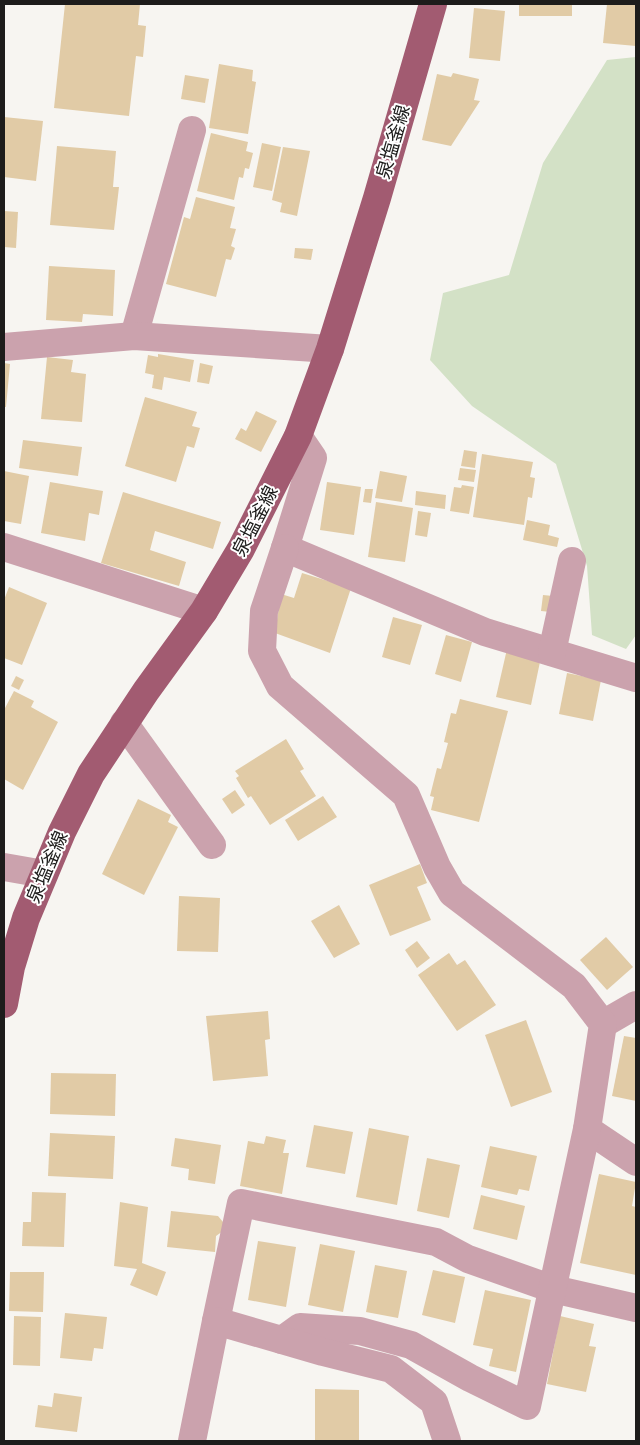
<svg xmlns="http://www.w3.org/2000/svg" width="640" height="1445" font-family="'Space Grotesk','Noto Sans JP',sans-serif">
<rect width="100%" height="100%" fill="#f7f5f1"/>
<path fill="#d3e1c6" d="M636,57V635L626,649L592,635L587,566L556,464L472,406L430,360L443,293L509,275L543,163L607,60Z"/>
<g fill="#e1cba6">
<path d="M65,4H140L138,25L146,26L143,57L136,56L129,116L54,108Z"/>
<rect x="519" y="4" width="53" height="12"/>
<path d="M607,4H636V46L603,43Z"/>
<path d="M474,8L505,11L500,61L469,58Z"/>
<path d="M219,64L253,70L252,81L256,82L248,134L209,128Z"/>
<path d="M453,73L479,79L474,100L480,101L451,146L422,140L437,74L451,77Z"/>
<path d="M185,75L209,79L205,103L181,99Z"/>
<path d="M4,117L43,121L36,181L4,177Z"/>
<path d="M211,133L248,142L246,151L253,153L249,169L245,168L243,178L239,177L234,200L197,191Z"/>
<path d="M262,143L281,147L272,191L253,187Z"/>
<path d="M57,146L116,151L113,187H119L114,230L50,225Z"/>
<path d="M283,147L310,151L297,216L280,212L282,203L272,200Z"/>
<path d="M196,197L235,207L230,228L236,229L231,246L235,248L231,260L226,259L216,297L166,284L184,217L190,219Z"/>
<path d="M4,211L18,212L16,248L4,247Z"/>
<path d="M295,248L313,249L311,260L294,258Z"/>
<path d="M49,266L115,270L113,316L83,314L82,322L46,320Z"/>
<path d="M158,354L194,360L190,382L164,377L162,390L152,388L154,375L145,373L148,355L158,357Z"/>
<path d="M47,357L73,360L71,372L86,374L82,422L41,419Z"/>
<path d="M4,363L10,364L6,407H4Z"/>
<path d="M200,363L213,366L209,384L197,382Z"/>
<path d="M145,397L197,412L192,426L200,428L194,448L187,446L176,482L125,466Z"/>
<path d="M256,411L277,421L261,452L235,439L241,428L246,431Z"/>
<path d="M23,440L82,447L78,476L19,468Z"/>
<path d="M464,450L477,452L475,468L461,466Z"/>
<path d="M482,454L533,462L530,477L535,478L532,498L528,497L524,525L473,517Z"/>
<path d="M460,468L476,470L474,482L458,480Z"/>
<path d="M4,471L29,476L21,524L4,521Z"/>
<path d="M380,471L407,476L402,502L375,498Z"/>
<path d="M50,482L103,491L99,515L89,513L85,541L41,533Z"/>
<path d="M327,482L361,487L354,535L320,530Z"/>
<path d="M462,485L474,487L469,514L450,511L454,487L461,488Z"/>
<path d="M365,489H373L371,503L363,502Z"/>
<path d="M416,491L446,495L445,509L415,505Z"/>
<path d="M123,492L221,522L213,549L155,531L150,550L186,562L179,586L101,563Z"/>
<path d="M376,502L413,508L405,562L368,557Z"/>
<path d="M418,511L431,513L427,537L415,535Z"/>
<path d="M527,520L550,525L548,535L559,538L557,547L523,540Z"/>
<path d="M302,573L351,588L330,653L275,633L281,594L294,598Z"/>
<path d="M9,587L47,603L22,665L4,658V600Z"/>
<path d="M543,595L553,596L551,612L541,611Z"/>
<path d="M393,617L422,625L410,665L382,657Z"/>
<path d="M446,635L472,642L461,682L435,674Z"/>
<path d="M507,649L541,657L531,705L496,697Z"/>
<path d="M567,673L601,680L593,721L559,714Z"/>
<path d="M16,676L24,680L19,690L11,686Z"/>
<path d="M14,691L34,701L31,707L58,722L23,790L4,779V710Z"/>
<path d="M460,699L508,711L479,822L431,810L434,797L430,796L437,768L441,769L448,743L444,742L451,713L456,714Z"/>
<path d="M286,739L304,769L300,771L316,796L270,825L251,796L248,798L236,778L239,776L235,771Z"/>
<path d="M235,790L245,805L232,814L222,799Z"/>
<path d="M323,796L337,817L298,841L285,820Z"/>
<path d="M138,799L171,815L168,822L178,827L144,895L102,874Z"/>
<path d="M420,864L427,883L417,887L431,920L390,936L369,885Z"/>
<path d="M179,896L220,898L218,952L177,951Z"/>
<path d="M339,905L360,944L334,958L311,921Z"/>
<path d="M606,937L633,967L607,990L580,960Z"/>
<path d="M417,941L430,958L417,968L405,950Z"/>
<path d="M449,953L457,965L465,960L496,1005L457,1031L418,975Z"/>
<path d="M268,1011L270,1039L265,1040L268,1076L213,1081L206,1016Z"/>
<path d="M526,1020L552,1092L511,1107L485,1035Z"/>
<path d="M624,1036L636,1038V1101L612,1096Z"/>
<path d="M51,1073L116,1074L115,1116L50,1114Z"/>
<path d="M314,1125L353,1132L345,1174L306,1167Z"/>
<path d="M369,1128L409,1136L397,1205L356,1197Z"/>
<path d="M50,1133L115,1136L113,1179L48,1176Z"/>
<path d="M266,1136L286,1140L283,1153H289L282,1194L240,1186L248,1141L264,1144Z"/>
<path d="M175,1138L221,1145L215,1184L188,1180L189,1169L171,1166Z"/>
<path d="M490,1146L537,1156L529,1191L519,1189L517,1195L481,1187Z"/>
<path d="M427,1158L460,1165L449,1218L417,1211Z"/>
<path d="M599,1174L636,1182L632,1206L636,1207V1275L580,1263Z"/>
<path d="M32,1192L66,1193L64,1247L22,1246L23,1222H31Z"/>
<path d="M481,1195L525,1206L517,1240L473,1229Z"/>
<path d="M120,1202L148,1207L142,1263L166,1272L157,1296L130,1285L137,1269L114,1266Z"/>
<path d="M171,1211L218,1216L223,1222V1231L216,1236L215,1252L167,1247Z"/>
<path d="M258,1241L296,1247L286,1307L248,1300Z"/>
<path d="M320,1244L355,1251L343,1312L308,1305Z"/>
<path d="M375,1265L407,1271L398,1318L366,1312Z"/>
<path d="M433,1270L465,1277L455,1323L422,1315Z"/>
<path d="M10,1272H44L43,1312L9,1311Z"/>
<path d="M485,1290L531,1300L516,1372L489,1366L493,1349L473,1345Z"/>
<path d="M65,1313L107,1317L103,1349L94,1348L92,1361L60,1358Z"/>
<path d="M14,1316L41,1317L40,1366L13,1365Z"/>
<path d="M560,1316L594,1324L589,1346L596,1347L586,1392L547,1384Z"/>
<path d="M315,1389L359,1390V1441H315Z"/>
<path d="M54,1393L82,1397L77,1432L35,1427L38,1405L52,1407Z"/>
</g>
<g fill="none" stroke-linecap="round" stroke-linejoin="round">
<g stroke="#cba2ad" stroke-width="28">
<path d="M134,336L192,130"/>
<path d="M4,347L134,336L330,349"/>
<path d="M298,436L313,458L285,548L485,632L636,678"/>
<path d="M4,547L204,611"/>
<path d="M552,652L572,561"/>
<path d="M124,723L212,845"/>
<path d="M4,867L44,874"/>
<path d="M603,1024L636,1005"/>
<path d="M587,1129L636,1162"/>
<path d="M216,1321L241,1203L436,1242L468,1259L553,1289L636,1308"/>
<path d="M282,1340L300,1327L360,1331L411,1345L470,1378L527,1406L587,1129L603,1024L574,986L452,893L437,867L406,795L280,686L262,651L264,611L285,548"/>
<path d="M192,1441L216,1321L323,1352L391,1369L434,1402L447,1441"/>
</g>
<path stroke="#a25b71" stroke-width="28" d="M4,1004L11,967L26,918L62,832L91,774L146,691L204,611L241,549L298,436L330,349L377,198L433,4"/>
</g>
<g text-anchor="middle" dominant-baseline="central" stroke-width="4" stroke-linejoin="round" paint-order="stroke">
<g font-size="19" fill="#1d1c1b" stroke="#fff">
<text transform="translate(393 142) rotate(-74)">泉塩釜線</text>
<text transform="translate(255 521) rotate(-63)">泉塩釜線</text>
<text transform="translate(47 867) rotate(-67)">泉塩釜線</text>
</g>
</g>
<rect width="640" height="1445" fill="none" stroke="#1d1c1b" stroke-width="10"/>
</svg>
